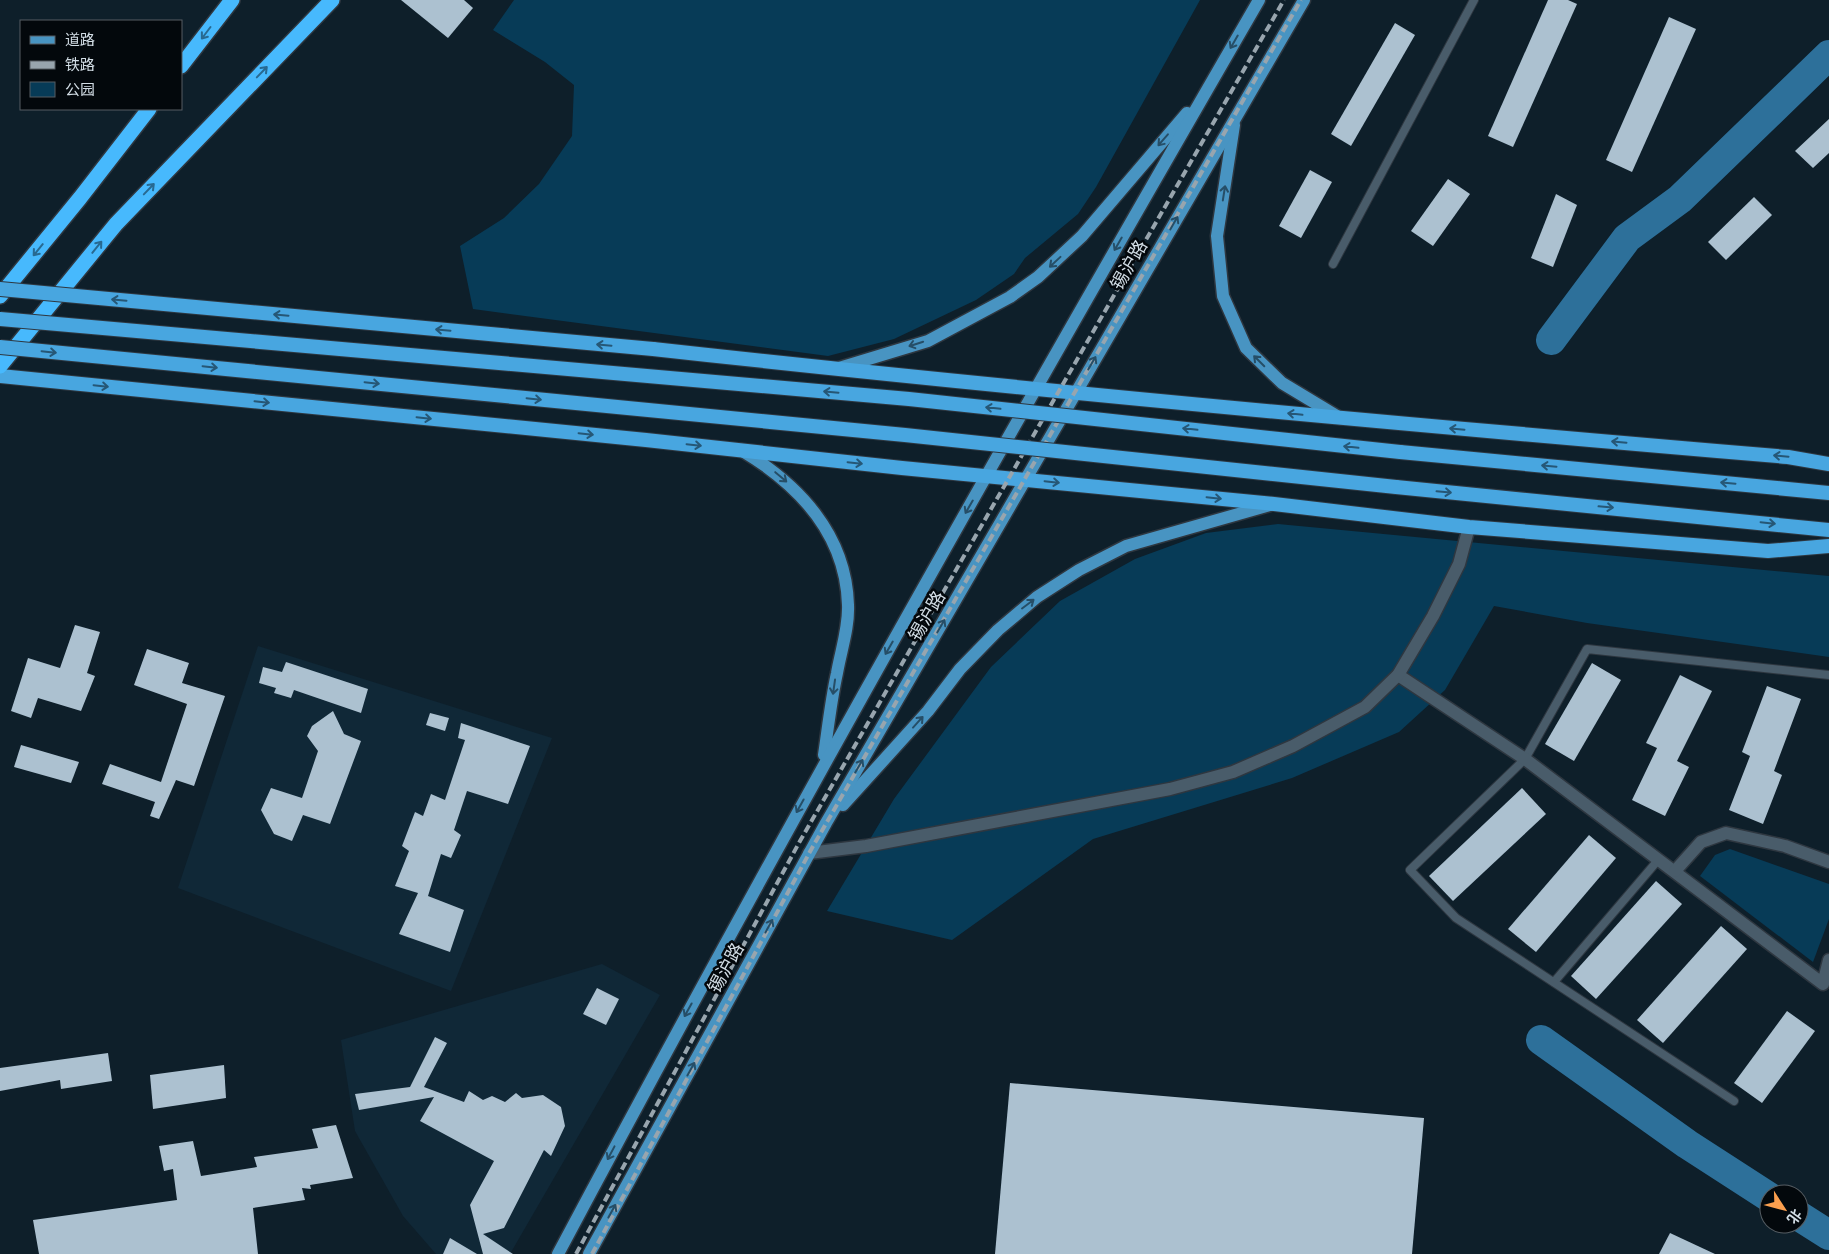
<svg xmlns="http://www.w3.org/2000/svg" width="1829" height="1254" font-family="Arial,'Noto Sans SC',sans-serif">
<rect width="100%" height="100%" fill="#0e1f2a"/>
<g fill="#102837">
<path d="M258,646L552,738L451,991L178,888Z"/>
<path d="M602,964L660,995L510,1254H436L403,1216L355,1131L341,1040Z"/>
</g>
<g fill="#073b57">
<path d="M514,0H1200L1096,187L1078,214L1025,258L1014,274L976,300L894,339L828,356L473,309L460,246L504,218L539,184L572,136L574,85L545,62L493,30Z"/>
<path d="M1278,524L1829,576V657L1587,623L1494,606L1445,690L1399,732L1292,778L1093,839L952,940L827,911L894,799L991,667L1060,601L1135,559L1206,533Z"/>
<path d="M1730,849L1829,884V919L1813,962L1700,876L1715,855Z"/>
</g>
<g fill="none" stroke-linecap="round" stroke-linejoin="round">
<g stroke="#2d709a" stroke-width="30">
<path d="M1551,340L1627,238L1680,199L1829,55"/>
<path d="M1541,1040L1687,1144L1769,1197"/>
<path d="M1799,1216L1829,1235"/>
</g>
</g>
<g fill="#acc1d0">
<path d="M401,0H464L473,8L448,38Z"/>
<path d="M1548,0H1568L1577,4L1513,147L1488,136Z"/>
<path d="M1669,17L1696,29L1632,172L1606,160Z"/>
<path d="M1395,23L1415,35L1351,146L1331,134Z"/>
<path d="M1829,119V153L1813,168L1795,151Z"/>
<path d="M1310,170L1332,182L1301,238L1279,226Z"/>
<path d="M1448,179L1470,194L1433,246L1411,231Z"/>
<path d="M1556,194L1577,205L1553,267L1531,258Z"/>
<path d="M1754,197L1772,215L1726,260L1708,242Z"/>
<path d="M75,625L100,632L87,673L95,676L81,711L38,698L31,718L11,711L28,658L60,668Z"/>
<path d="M147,649L189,663L182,683L225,696L194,786L176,780L159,819L150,816L155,802L102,784L110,764L161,782L187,704L134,685Z"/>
<path d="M286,662L368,689L361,713L294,690L291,698L274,693L276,688L259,683L263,667L282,672Z"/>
<path d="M1592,663L1621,680L1574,761L1545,744Z"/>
<path d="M1680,675L1712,691L1677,761L1689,767L1665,816L1632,800L1657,748L1646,743Z"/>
<path d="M1767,686L1801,699L1774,771L1782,775L1763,824L1729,810L1750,756L1742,752Z"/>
<path d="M333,711L344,734L361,741L330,824L303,815L292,841L274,834L261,810L271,788L302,798L318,751L307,736L312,726Z"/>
<path d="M430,713L449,718L445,731L426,725Z"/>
<path d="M461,723L530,746L508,804L467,791L454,830L461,835L451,858L441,854L428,896L464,910L450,952L399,934L418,893L395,886L409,851L402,846L415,812L423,816L431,794L445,800L465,740L458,738Z"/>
<path d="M21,745L79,762L71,783L14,767Z"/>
<path d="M1522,788L1546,814L1453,901L1429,876Z"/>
<path d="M1589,835L1616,858L1536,952L1508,929Z"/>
<path d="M1656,881L1682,904L1596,999L1571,976Z"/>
<path d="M1721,926L1747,949L1663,1043L1637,1020Z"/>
<path d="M597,988L619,999L606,1025L583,1014Z"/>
<path d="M1787,1011L1815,1031L1762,1103L1734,1083Z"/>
<path d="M435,1037L447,1043L424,1087L464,1102L469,1091L483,1100L492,1096L505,1102L516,1093L522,1098L543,1095L561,1107L565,1126L551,1156L544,1150L504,1228L483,1234L513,1254H483L470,1205L494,1161L420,1121L434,1097L359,1110L355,1094L410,1087Z"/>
<path d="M108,1053L112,1081L61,1089L60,1080L0,1091V1068Z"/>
<path d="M224,1065L226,1098L153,1109L150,1075Z"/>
<path d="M1010,1083L1424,1118L1412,1254H995Z"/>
<path d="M336,1125L353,1178L310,1185L311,1189L302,1188L305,1200L253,1208L258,1254H39L33,1220L177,1200L173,1169L164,1171L159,1146L193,1141L201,1176L257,1167L254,1157L318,1148L312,1129Z"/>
<path d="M1670,1233L1715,1254H1659Z"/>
<path d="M450,1238L477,1254H443Z"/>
</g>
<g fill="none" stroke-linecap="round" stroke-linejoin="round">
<defs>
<g id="service">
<path d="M1333,264L1474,0"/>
<path d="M1554,982L1659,859"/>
<path d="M1734,1101L1456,918L1410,870L1525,759L1587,649L1829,675"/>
</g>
<g id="minor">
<path d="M1398,675L1525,759L1823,984L1829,960"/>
<path d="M809,853L866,846L1170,789L1233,772L1293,746L1365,707L1398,675L1433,616L1459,564L1469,527"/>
<path d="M1675,871L1701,842L1726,833L1785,846L1829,862"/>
</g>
<g id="primary">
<path d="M1234,125L1217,236L1223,296L1246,348L1282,383L1340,418"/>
<path d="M839,368L928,341L1010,297L1038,277L1082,236L1187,113"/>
<path d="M741,450C798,484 846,534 848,605C849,628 841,650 837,673C831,700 828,728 824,755"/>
<path d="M843,805L928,711L960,669L998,630L1037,597L1079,570L1126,546L1270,505"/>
<path d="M558,1254C783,831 1019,415 1259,0"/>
<path d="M589,1254L826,823L1304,0"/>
</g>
<g id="trunk">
<path d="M653,349C1031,391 1409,425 1788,457L1829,464"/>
<path d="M0,376L646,440L902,468L1274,504L1469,527L1768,551L1829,546"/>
<path d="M1400,452L1829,493"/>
<path d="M1396,487L1829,530"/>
</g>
<g id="motorway">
<path d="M181,66L232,0"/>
<path d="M0,296L80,198L149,109"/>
<path d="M0,366L116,224L332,0"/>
</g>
</defs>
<use href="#service" stroke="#2e3740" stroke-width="10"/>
<use href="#minor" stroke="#2e3740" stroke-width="15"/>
<use href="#primary" stroke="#2e3740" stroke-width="15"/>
<use href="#trunk" stroke="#2e3740" stroke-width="16"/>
<use href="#motorway" stroke="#2e3740" stroke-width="18"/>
<use href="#service" stroke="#495c6a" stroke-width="8"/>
<use href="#minor" stroke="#495c6a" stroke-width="12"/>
<use href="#primary" stroke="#4894c2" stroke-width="12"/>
<use href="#trunk" stroke="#48a6e0" stroke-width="14"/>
<use href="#motorway" stroke="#47b9fd" stroke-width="15"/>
<g stroke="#98a5ae" stroke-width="4" stroke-dasharray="8 4" stroke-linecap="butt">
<path d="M576,1254L800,841L1284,0"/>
<path d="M592,1254L812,848L1301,0"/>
</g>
<defs>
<g id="trunk-bridge">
<path d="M0,289L653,349"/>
<path d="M0,319L909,399L1400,452"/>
<path d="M0,347L905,435L1396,487"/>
</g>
</defs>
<use href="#trunk-bridge" stroke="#2e3740" stroke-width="16" stroke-linecap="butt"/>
<use href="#trunk-bridge" stroke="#48a6e0" stroke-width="14"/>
</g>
<defs><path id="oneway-shaft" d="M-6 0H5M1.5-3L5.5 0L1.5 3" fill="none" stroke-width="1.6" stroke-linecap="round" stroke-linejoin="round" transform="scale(1.25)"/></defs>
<g stroke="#286991">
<use href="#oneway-shaft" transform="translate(206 33) rotate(127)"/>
<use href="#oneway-shaft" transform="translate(262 72) rotate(-46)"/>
<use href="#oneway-shaft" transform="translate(149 189) rotate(-46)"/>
<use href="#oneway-shaft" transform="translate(97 247) rotate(-51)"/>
<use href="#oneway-shaft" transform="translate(38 250) rotate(129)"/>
</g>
<g stroke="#264e67">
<use href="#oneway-shaft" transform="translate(1234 42) rotate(120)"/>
<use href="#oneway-shaft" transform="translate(1163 140) rotate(131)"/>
<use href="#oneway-shaft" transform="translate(1224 193) rotate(-81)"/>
<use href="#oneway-shaft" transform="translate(1174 223) rotate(-60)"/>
<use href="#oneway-shaft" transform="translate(1118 244) rotate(120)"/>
<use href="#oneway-shaft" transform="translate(1055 262) rotate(137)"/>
<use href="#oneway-shaft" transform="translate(916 344) rotate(162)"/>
<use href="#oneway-shaft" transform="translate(1259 361) rotate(-135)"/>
<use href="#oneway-shaft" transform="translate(1092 363) rotate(-60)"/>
<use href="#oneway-shaft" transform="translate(781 477) rotate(40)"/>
<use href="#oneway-shaft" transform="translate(969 507) rotate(120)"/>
<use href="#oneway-shaft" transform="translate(1028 604) rotate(-37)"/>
<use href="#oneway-shaft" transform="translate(941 626) rotate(-60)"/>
<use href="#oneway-shaft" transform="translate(889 648) rotate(120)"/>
<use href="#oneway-shaft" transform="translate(834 687) rotate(98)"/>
<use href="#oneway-shaft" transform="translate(918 722) rotate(-48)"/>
<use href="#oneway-shaft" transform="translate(859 766) rotate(-60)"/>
<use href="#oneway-shaft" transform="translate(800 806) rotate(119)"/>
<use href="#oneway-shaft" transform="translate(769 926) rotate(-61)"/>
<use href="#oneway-shaft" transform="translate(688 1010) rotate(119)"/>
<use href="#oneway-shaft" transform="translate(691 1069) rotate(-61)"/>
<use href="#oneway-shaft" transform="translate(611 1153) rotate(118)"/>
<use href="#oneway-shaft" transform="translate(612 1211) rotate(-61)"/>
</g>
<g stroke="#265776">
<use href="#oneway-shaft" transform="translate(119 300) rotate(-175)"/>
<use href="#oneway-shaft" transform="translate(281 315) rotate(-175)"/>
<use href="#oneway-shaft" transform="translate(443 330) rotate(-175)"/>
<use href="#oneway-shaft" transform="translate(604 345) rotate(-175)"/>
<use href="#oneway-shaft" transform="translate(49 352) rotate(6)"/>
<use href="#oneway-shaft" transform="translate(210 367) rotate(6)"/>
<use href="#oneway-shaft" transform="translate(372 383) rotate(6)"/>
<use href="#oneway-shaft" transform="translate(101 386) rotate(6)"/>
<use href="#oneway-shaft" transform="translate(831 392) rotate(-175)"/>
<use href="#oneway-shaft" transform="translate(534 399) rotate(6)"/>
<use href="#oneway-shaft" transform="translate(262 402) rotate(6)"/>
<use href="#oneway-shaft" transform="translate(993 408) rotate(-174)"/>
<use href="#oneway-shaft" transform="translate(1295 414) rotate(-174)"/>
<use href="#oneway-shaft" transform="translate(424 418) rotate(6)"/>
<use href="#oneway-shaft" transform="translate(1190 429) rotate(-174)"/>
<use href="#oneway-shaft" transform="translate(1457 429) rotate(-175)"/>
<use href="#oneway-shaft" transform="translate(586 434) rotate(6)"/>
<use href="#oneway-shaft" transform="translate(1619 442) rotate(-175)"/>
<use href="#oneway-shaft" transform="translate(694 445) rotate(6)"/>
<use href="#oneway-shaft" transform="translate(1351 447) rotate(-174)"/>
<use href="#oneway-shaft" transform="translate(1781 456) rotate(-175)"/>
<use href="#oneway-shaft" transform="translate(855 463) rotate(6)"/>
<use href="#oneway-shaft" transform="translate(1549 466) rotate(-175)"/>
<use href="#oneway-shaft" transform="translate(1052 482) rotate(6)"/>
<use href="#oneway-shaft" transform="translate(1728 483) rotate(-175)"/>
<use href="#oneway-shaft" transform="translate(1444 492) rotate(5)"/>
<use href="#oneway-shaft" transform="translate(1214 498) rotate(6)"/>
<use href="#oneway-shaft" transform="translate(1606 507) rotate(5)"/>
<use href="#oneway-shaft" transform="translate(1768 523) rotate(6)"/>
</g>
<g text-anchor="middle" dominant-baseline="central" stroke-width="5" stroke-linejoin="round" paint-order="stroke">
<g font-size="18" fill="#d2dde5" stroke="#03080c">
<text transform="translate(1129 265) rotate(-60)">锡沪路</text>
<text transform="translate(927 616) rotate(-60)">锡沪路</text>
<text transform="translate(726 968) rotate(-61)">锡沪路</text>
</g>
</g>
<rect x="20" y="20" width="162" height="90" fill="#03080c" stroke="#565d63"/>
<rect x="30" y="36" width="25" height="8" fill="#4894c2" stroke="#565d63"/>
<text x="65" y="45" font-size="15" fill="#d2dde5">道路</text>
<rect x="30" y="61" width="25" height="8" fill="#98a5ae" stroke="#565d63"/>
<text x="65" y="70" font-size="15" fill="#d2dde5">铁路</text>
<rect x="30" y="82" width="25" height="15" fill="#073b57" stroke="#565d63"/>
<text x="65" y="95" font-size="15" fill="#d2dde5">公园</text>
<g transform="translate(1784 1209) rotate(126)"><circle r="24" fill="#03080c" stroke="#565d63"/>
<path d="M0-4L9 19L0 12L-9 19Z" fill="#fa9f4f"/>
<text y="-8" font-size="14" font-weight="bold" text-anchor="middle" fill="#d2dde5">北</text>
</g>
</svg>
